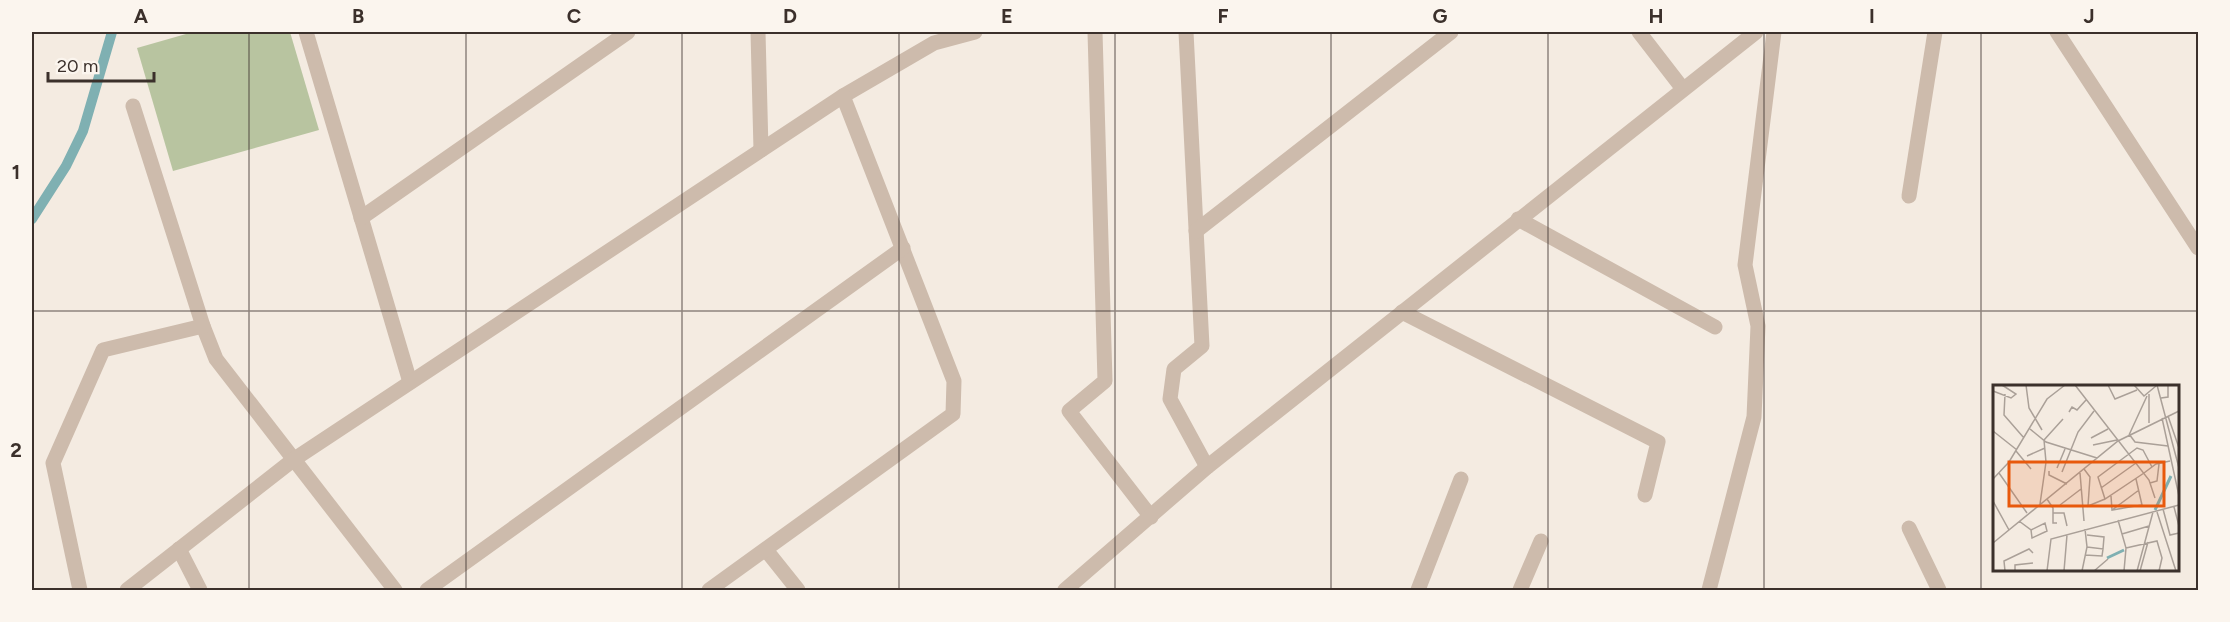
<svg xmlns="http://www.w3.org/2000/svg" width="2230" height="622" font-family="Figtree,sans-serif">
<rect width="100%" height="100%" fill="#f4ebe1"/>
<path fill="#b8c4a0" d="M193,32H290L319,130L173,171L137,48Z"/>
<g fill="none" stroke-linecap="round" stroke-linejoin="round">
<path stroke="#7fb0b2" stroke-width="10" d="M32,219L66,166L83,131L112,32"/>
<g stroke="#cdbbac" stroke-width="15">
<path d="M306,32L410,382"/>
<path d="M758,32L761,150"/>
<path d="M1095,32L1105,381L1069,411L1151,517"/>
<path d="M1186,32L1202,346L1174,369L1170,399L1207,467"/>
<path d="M1639,32L1683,89"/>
<path d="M2057,32L2198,248"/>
<path d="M843,96L934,43L975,32"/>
<path d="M133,106L203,326L216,359L395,590"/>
<path d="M1909,196L1935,32"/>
<path d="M361,218L628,32"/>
<path d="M1518,219L1715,327"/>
<path d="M1196,231L1451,32"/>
<path d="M1402,312L1658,442L1645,495"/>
<path d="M1909,528L1939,590"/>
<path d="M179,549L200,590"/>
<path d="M766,550L798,590"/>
<path d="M80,590L53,463L103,350L203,326"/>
<path d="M127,590L293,460L843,96L954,381L953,414L709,590"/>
<path d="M427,590L903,248"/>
<path d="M1065,590L1207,467L1756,32"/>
<path d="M1418,590L1461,479"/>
<path d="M1520,590L1541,541"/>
<path d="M1709,590L1754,417L1758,326L1745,265L1774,32"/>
</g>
</g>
<path fill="none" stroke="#3b302b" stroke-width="1.5" stroke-opacity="0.55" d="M249,32V590M466,32V590M682,32V590M899,32V590M1115,32V590M1331,32V590M1548,32V590M1764,32V590M1981,32V590M32,311H2198"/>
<g transform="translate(1993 385)">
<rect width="186" height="186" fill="#f4ebe1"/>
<path fill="none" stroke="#7fb0b2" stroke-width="3" d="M162,125L178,91M114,173L131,165"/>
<path fill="none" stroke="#aaa098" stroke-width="1.5" d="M33,0L36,23L49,45M82,0L156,95L162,113M115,0L122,14L144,5M141,0L151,11L163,1M164,0L186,83M0,6L18,13L23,9L9,0M12,9L11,30L31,53M168,13L175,12V0M76,27L79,22L84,25L93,15M175,31L186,63M169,33L186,111M156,38V9M37,44L53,57L104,73M0,46L24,65M136,49L142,57L175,61M136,50L154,11M98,53L115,44M100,60L124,55M23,66L38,84M34,71L52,63M159,82L150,65L144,63L105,92L112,114L151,88L163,79L177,76M64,83L72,64M91,84L97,92L95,121L112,114M56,86V90L74,99M69,87L85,47L101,26M6,88L34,128M87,88L91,136M0,94L16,77L54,14L72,0M157,98L164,96L166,79M108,103L143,78M118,111L119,125L149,120L143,94M54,114L60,123V138H64M0,116L16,145M47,119L53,77L51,55L70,34M67,120L88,104M181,122L186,141M170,124L177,150L186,148M119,125L146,105M164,127L183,186M60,128H71L74,141M125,135L133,163L131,186M26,136L38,145L39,153L54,146L52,138L38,145M129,149L156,141M94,150L111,152L110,164L94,162M0,158L125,56L186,26M133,163L164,156L169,173L166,186M92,170L109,171L110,164M12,186L11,176L36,164L40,168M22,186V180L40,178M54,186L58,154L186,120M71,186L74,150M89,186L94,162L92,144M101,186L115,174M144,186L160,127M147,186L155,157"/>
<path fill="#e8590c" fill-opacity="0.15" stroke="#e8590c" stroke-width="3" d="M16,77H171V121H16Z"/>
<rect width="186" height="186" fill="none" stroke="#3b302b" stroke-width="3"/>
</g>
<rect width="2230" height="622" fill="none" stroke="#fbf5ee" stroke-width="66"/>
<path d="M48 72v9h106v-9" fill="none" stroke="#3b302b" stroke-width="3"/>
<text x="57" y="72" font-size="18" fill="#3b302b" stroke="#fbf5ee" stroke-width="4.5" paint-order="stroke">20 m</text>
<rect x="33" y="33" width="2164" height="556" fill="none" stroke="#3b302b" stroke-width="2"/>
<g font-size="20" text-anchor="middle" font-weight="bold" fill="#3b302b">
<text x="141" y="23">A</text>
<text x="358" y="23">B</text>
<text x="574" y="23">C</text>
<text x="790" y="23">D</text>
<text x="1007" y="23">E</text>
<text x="1223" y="23">F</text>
<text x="1440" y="23">G</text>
<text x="1656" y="23">H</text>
<text x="1872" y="23">I</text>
<text x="2089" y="23">J</text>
<text x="16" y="179">1</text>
<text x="16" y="457">2</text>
</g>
</svg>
